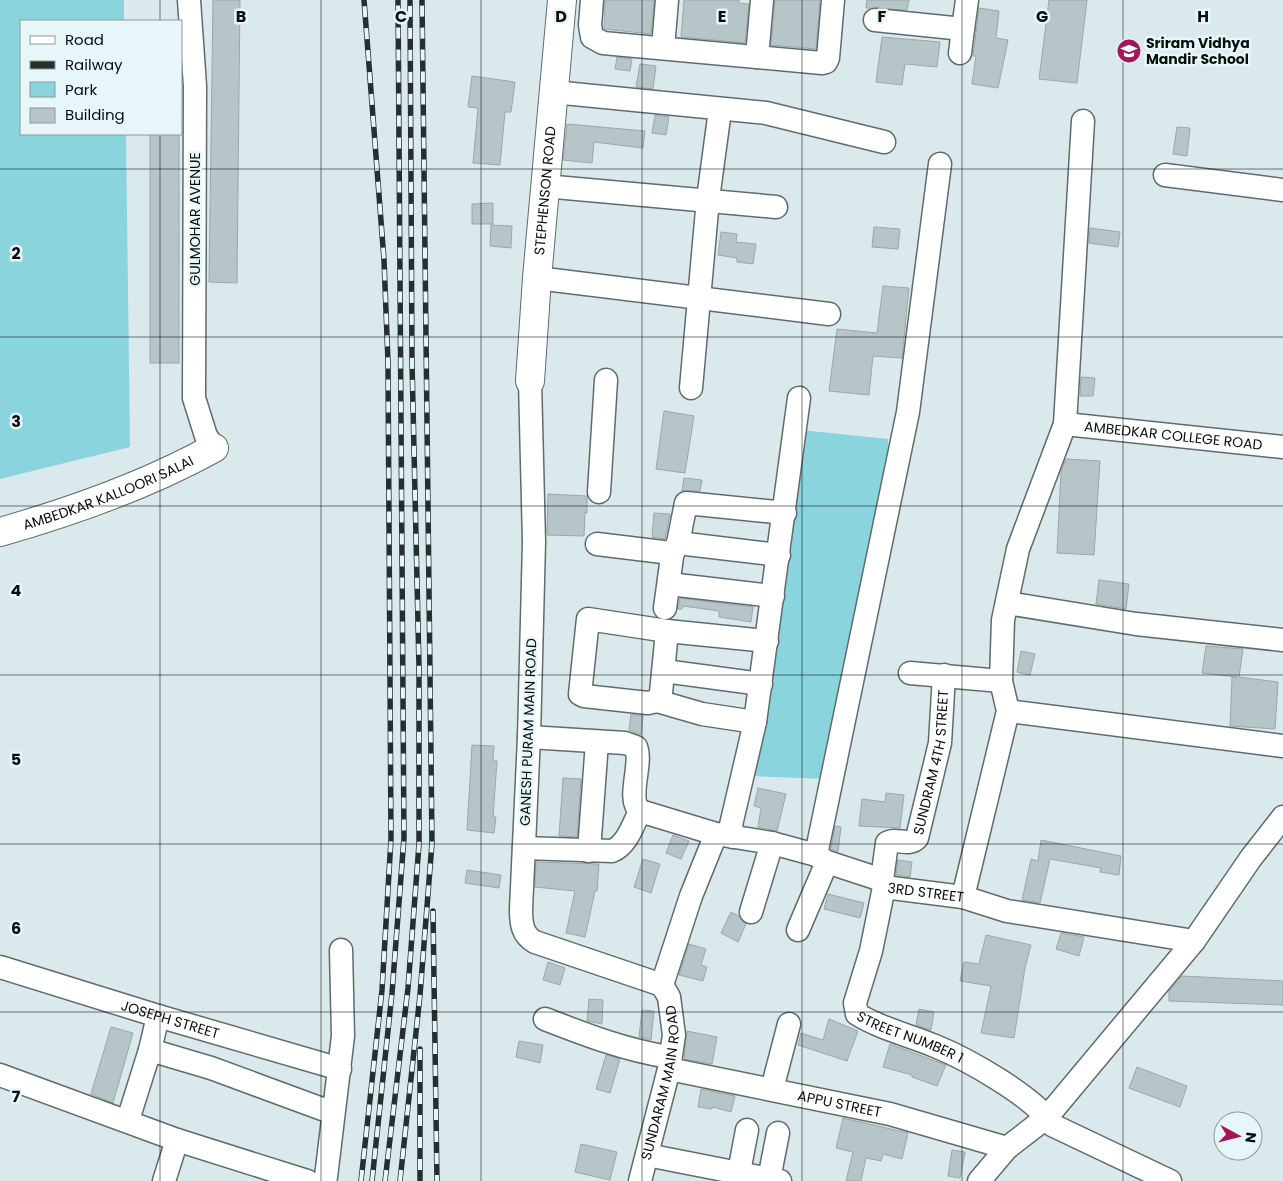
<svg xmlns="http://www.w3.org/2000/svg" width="1283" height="1181" font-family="Poppins,sans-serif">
<rect width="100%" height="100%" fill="#dae9ec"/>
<g fill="#8ad4de">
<path d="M0,0H124V21H21V134H126L130,447L0,479Z"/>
<path d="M801,430L888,439L887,472L824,779L749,776Z"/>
</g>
<g fill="#b6c5c8" stroke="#9aa8aa">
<path d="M213,0H240L237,283L209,282Z"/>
<path d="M605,0H654L651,34L604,29Z"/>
<path d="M684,0H739V3L749,4L745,43L681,37Z"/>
<path d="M775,0H820L816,49L771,45Z"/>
<path d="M867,0H909L907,10L866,8Z"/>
<path d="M1049,0H1087L1077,83L1039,79Z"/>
<path d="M979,8L999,11L996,38L1008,40L998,88L972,84L976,56H973Z"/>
<path d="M882,37L940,42L937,67L905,64L902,85L876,82Z"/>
<path d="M617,57L632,59L630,71L615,69Z"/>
<path d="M640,64L656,66L653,89L636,87Z"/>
<path d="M472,76L515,82L511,112H505L500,165L473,163L478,108L468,107Z"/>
<path d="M655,115L669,117L666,135L652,133Z"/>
<path d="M567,124L645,131L643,148L594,142L592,163L563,160Z"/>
<path d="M1177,127L1190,128L1187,156L1173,154Z"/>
<rect x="150" y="134" width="29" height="229"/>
<path d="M493,203V224H472V204Z"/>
<path d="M491,225L512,226L511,248L490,246Z"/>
<path d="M874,227L900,229L898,249L872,247Z"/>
<path d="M1090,228L1120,232L1118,247L1089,243Z"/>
<path d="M721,232L737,234L736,242L756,244L753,264L737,262V258L718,255Z"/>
<path d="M883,286L909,288L902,358L873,356L869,395L829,391L837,329L877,333Z"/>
<path d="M1081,377L1095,378L1093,396H1080Z"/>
<path d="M664,411L694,416L685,473L656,469Z"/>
<path d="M1066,459L1100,461L1094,555L1057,553L1061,472Z"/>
<path d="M684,478L702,480L700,491H682Z"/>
<path d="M548,494L587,496V513L585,512L584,536L547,535Z"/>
<path d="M654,513L670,514L665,539L652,537Z"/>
<path d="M1099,580L1129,584L1126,609L1096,604Z"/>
<path d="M680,598L753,607L751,622L719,617V611L683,606L682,609H678Z"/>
<path d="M1206,646L1243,649L1239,677L1278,682L1275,729L1230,726L1232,677H1237L1202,673Z"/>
<path d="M1021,651L1035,654L1030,675L1017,672Z"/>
<path d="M631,714L643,716L641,735L629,730Z"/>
<path d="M472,745L494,746L493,761H497L493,817H496L494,833L467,830Z"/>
<path d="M563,778L581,779L577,837L559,836Z"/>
<path d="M758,788L786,794L777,831L758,827L761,808L754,806Z"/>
<path d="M886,793L904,795L900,828L859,826L862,799L885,802Z"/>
<path d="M835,826L841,827L838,852L831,849Z"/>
<path d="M673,835L689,841L681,859L666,853Z"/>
<path d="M1041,840L1121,856L1119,875L1100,872L1101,868L1050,859L1040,903L1022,900L1031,859L1038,861Z"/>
<path d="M643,859L660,864L651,893L634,887Z"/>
<path d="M898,860L912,862L910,877L896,875Z"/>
<path d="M536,862L599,864L597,891H595L585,937L566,933L575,891L535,887Z"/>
<path d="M467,870L501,875L499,888L465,883Z"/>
<path d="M828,894L864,903L860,918L824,909Z"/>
<path d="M731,912L739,916L746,924L738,942L721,933Z"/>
<path d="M1061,933L1084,937L1079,956L1056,949Z"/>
<path d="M986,935L1031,945L1025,968L1014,1038L981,1033L991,986L960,981L964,962L979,964Z"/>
<path d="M689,944L706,949L701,965L707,967L703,981L679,975Z"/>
<path d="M548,962L565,968L560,985L543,980Z"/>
<path d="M1182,976L1283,981V1005L1169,1001V991Z"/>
<path d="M589,999L603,1000L602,1024L587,1021Z"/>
<path d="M919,1009L934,1012L931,1030L916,1025Z"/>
<path d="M642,1010L654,1011L651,1040L639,1037Z"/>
<path d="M829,1019L858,1031L847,1061L798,1045L801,1033L823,1040Z"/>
<path d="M111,1027L133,1033L113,1103L91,1094Z"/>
<path d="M687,1031L717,1037L712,1064L684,1059Z"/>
<path d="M519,1041L543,1045L540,1063L516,1057Z"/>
<path d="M890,1044L946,1065L937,1086L912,1077V1075L883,1067Z"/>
<path d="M606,1055L620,1059L610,1093L596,1089Z"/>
<path d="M1137,1067L1187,1086L1180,1107L1129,1088Z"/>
<path d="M701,1089L735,1096L731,1112L713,1107L712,1109L698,1107Z"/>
<path d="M843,1118L908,1133L902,1159L883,1154L881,1161L866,1158L861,1181H846L853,1152L836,1148Z"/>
<path d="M581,1144L617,1152L610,1180L575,1172Z"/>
<path d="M952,1150L965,1152L960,1178L948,1176Z"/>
</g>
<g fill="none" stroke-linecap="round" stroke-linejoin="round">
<defs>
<g id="minor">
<path d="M189,0L195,86L194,398L206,436L214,448"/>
<path d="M592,0L590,25L592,37L603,43L822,63L826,62L828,58L833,0"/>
<path d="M875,20L963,29L967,0"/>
<path d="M663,48L667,0"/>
<path d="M960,53L963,29"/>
<path d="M757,57L762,0"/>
<path d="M553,92L766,113L884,142"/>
<path d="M1165,175L1283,190"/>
<path d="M544,186L776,207"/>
<path d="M537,278L829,314"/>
<path d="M530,381L534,542L529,737L521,909C521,923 522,935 535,942L662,985"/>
<path d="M691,388L708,199L720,110"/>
<path id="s1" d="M1065,424L1283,447"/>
<path d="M599,492L606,380"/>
<path d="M678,543L779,555"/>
<path d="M597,544L671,553L672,557L665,608"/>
<path d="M672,555L678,543L686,503L785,513"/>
<path d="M669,584L773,596"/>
<path d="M1007,603L1136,624L1283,640"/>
<path d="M588,619L667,631L661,693L657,701L648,703L584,696L580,694Z"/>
<path d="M667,631L767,641"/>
<path d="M664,671L761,684"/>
<path d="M910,673L1001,681"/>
<path d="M657,701L702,714L755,722"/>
<path d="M1008,711L1283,746"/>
<path d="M529,737L625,743L636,747C643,764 626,799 640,811"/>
<path id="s2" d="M640,811L716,834L772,843L816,855L827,862L882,880L884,887L963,897L1007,911L1194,941"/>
<path d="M733,837L731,825L755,722L799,398"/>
<path d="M524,848L612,851C627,845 633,825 640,811"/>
<path d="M589,851L597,742"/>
<path d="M816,855L908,412L940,164"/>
<path id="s3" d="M882,880L887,843C896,837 909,847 917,838L940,743L944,675"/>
<path id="s4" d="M884,887L871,951L855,1003L857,1014C881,1029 909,1035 935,1046C967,1059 1035,1097 1052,1125L1170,1181"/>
<path d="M963,897L1008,711L1001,681L1003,620L1018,549L1065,424L1083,121"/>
<path d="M751,912L772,843"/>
<path d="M798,930L827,862"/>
<path id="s5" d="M0,967L158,1016L340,1069"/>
<path d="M662,985L691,896L716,834"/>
<path d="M545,1019C586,1035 625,1050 669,1057"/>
<path d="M150,1050L211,1068L333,1113"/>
<path id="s6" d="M669,1069L890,1114L1007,1148"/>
<path d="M0,1075L177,1140L307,1181"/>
<path d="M772,1089L789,1024"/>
<path d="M128,1120L150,1050L158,1016"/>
<path d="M647,1155L780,1181"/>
<path d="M739,1172L747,1130"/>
<path d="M769,1179L778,1133"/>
<path d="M164,1181L177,1140"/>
<path d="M322,1181L326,1177L343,1036L341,950"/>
<path id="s7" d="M640,1181L669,1069L674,1035L669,997L662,985"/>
<path d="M979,1181L1007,1148L1047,1117L1194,941L1251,858L1283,817"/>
</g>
<g id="major">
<path id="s8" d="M530,381L537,278L562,0"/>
<path id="s9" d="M0,532C74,511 147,485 214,448"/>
</g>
</defs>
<use href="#minor" stroke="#5e6c6e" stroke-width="25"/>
<use href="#major" stroke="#5e6c6e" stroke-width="30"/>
<use href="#minor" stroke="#fff" stroke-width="22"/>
<use href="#major" stroke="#fff" stroke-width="28"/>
<defs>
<g id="rail">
<path d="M433,911L437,1181"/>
<path d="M420,1049V1181"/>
<path d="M361,1181L382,990L391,839L388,362L384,260L364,0"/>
<path d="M372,1181L392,993L404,838L398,0"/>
<path d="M385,1181L408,988L419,844V667L412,362L410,0"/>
<path d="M400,1181L420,995L432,843L422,0"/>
</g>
</defs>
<use href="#rail" stroke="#272e2f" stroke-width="5.5"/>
<use href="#rail" stroke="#e7f7f9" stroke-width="4" stroke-dasharray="11" stroke-linecap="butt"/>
</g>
<path fill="none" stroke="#080d0e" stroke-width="1" stroke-opacity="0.55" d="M160,0V21M321,0V1181M481,0V1181M642,0V1181M802,0V1181M962,0V1181M1123,0V1181M160,134V1181M0,169H1283M0,337H1283M0,506H1283M0,675H1283M0,844H1283M0,1012H1283"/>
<defs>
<symbol id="school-disc" viewBox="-11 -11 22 22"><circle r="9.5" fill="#a3165d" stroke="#e7f7f9"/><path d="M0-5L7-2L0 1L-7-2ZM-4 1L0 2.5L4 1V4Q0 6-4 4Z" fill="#fff"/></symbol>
</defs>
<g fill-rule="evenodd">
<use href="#school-disc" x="1115" y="37" width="28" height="28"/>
</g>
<g text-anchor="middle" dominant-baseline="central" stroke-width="5" stroke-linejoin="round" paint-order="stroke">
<g font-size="14" font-weight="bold" fill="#080d0e" stroke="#e7f7f9" text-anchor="start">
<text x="1146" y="43">Sriram Vidhya<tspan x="1146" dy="16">Mandir School</tspan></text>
</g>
<g font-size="14" fill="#080d0e" stroke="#e7f7f9">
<text stroke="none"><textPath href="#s8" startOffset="191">STEPHENSON ROAD</textPath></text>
<text transform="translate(195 219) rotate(-90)">GULMOHAR AVENUE</text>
<text stroke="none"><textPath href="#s1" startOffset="109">AMBEDKAR COLLEGE ROAD</textPath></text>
<text stroke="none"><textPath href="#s9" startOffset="115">AMBEDKAR KALLOORI SALAI</textPath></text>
<text transform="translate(528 732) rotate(-88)">GANESH PURAM MAIN ROAD</text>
<text stroke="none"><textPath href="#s3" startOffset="146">SUNDRAM 4TH STREET</textPath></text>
<text stroke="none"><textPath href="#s2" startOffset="302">3RD STREET</textPath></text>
<text stroke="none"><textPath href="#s5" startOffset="178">JOSEPH STREET</textPath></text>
<text stroke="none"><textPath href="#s4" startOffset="189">STREET NUMBER 1</textPath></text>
<text stroke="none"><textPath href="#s7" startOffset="101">SUNDARAM MAIN ROAD</textPath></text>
<text stroke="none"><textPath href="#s6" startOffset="174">APPU STREET</textPath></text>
</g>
</g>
<g font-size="16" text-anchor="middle" font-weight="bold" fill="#080d0e" stroke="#e7f7f9" stroke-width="5" stroke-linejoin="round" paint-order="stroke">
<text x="241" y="22">B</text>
<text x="401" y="22">C</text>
<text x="561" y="22">D</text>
<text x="722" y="22">E</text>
<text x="882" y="22">F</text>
<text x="1042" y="22">G</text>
<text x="1203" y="22">H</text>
<text x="16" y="259">2</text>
<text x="16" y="427">3</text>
<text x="16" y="596">4</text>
<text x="16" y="765">5</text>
<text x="16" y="934">6</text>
<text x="16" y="1102">7</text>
</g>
<rect x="20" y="20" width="162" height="115" fill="#e7f7f9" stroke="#8e999b"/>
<rect x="30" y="36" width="25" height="8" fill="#ffffff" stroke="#8e999b"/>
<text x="65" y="45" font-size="15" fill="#080d0e">Road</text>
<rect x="30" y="61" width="25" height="8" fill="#272e2f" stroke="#8e999b"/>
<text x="65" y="70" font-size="15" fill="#080d0e">Railway</text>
<rect x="30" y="82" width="25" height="15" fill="#8ad4de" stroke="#8e999b"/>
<text x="65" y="95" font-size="15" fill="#080d0e">Park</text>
<rect x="30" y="108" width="25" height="15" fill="#b6c5c8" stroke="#8e999b"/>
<text x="65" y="120" font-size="15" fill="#080d0e">Building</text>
<g transform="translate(1238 1136) rotate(97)"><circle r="24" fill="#e7f7f9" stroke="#8e999b"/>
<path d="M0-4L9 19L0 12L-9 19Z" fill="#a3165d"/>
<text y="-8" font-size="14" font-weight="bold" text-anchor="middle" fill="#080d0e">N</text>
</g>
</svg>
